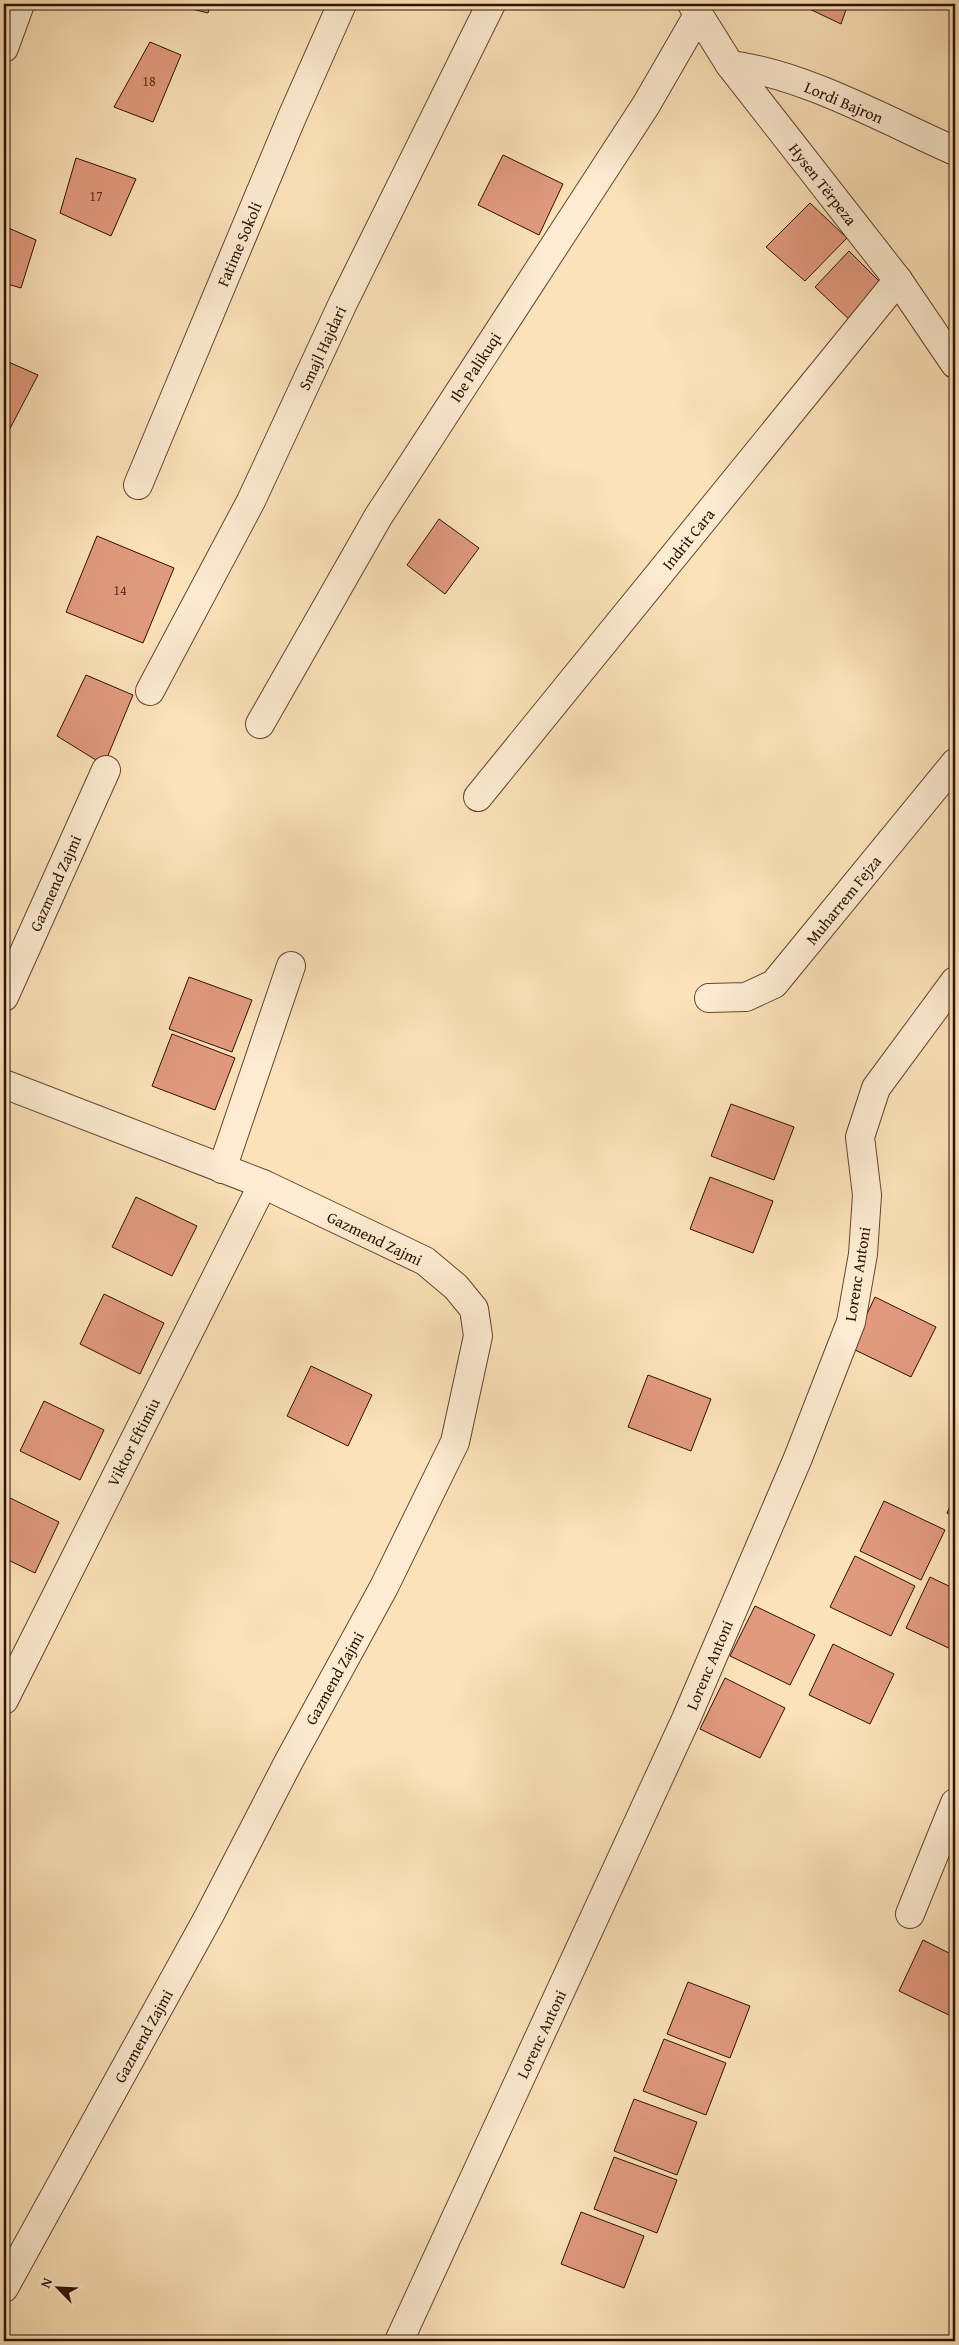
<svg xmlns="http://www.w3.org/2000/svg" width="959" height="2345" font-family="'Gentium Book Plus',serif">
<rect width="100%" height="100%" fill="#fce2b9"/>
<filter id="stains"><feTurbulence type="fractalNoise" baseFrequency=".004" numOctaves="4"/><feColorMatrix values="0 0 0 0 .2 0 0 0 0 .09 0 0 0 0 .02 0 0 0 .5 -.17"/></filter>
<radialGradient id="worn" r=".72"><stop offset=".6" stop-color="#630" stop-opacity="0"/><stop offset="1" stop-color="#630" stop-opacity=".3"/></radialGradient>
<g fill="#e29a7f" stroke="#2e1101">
<path d="M171,4H210L208,13Z"/>
<path d="M799,4H848L841,24Z"/>
<path d="M150,42L181,55L153,122L114,107Z"/>
<path d="M503,155L563,184L539,235L478,205Z"/>
<path d="M76,158L136,179L111,236L60,213Z"/>
<path d="M810,203L847,238L805,281L766,247Z"/>
<path d="M4,226L36,240L21,288L4,283Z"/>
<path d="M849,251L884,286L853,323L815,287Z"/>
<path d="M4,360L38,375L4,440Z"/>
<path d="M439,519L479,548L445,594L407,565Z"/>
<path d="M97,536L174,568L143,643L66,612Z"/>
<path d="M86,675L133,695L104,765L57,736Z"/>
<path d="M189,977L252,1000L232,1052L169,1029Z"/>
<path d="M172,1034L235,1058L215,1110L152,1086Z"/>
<path d="M731,1104L794,1127L774,1180L711,1156Z"/>
<path d="M710,1177L773,1201L753,1253L690,1229Z"/>
<path d="M136,1197L197,1226L172,1276L112,1247Z"/>
<path d="M104,1294L164,1323L140,1374L80,1344Z"/>
<path d="M875,1297L936,1327L911,1377L851,1348Z"/>
<path d="M311,1366L372,1395L348,1446L287,1416Z"/>
<path d="M648,1375L711,1399L691,1451L628,1427Z"/>
<path d="M44,1401L104,1430L80,1480L20,1451Z"/>
<path d="M4,1495L59,1522L35,1573L4,1558Z"/>
<path d="M955,1496V1517L947,1513Z"/>
<path d="M884,1501L945,1530L921,1580L860,1551Z"/>
<path d="M855,1556L915,1586L891,1636L830,1607Z"/>
<path d="M930,1577L955,1589V1651L906,1628Z"/>
<path d="M755,1606L815,1635L790,1685L730,1656Z"/>
<path d="M833,1644L894,1674L870,1724L809,1695Z"/>
<path d="M725,1678L785,1708L760,1758L700,1729Z"/>
<path d="M923,1940L955,1956V2018L899,1991Z"/>
<path d="M688,1982L750,2006L730,2058L667,2034Z"/>
<path d="M664,2039L726,2063L706,2115L643,2091Z"/>
<path d="M634,2099L697,2122L677,2175L614,2151Z"/>
<path d="M614,2157L677,2180L657,2233L594,2209Z"/>
<path d="M581,2212L644,2236L624,2288L561,2264Z"/>
</g>
<g fill="none" stroke-linecap="round" stroke-linejoin="round">
<defs>
<g id="minor">
<path d="M692,4L730,65L898,280L955,364"/>
<path d="M4,48L20,4"/>
<path d="M730,65C804,74 887,121 955,151"/>
<path d="M138,485L292,117L342,4"/>
<path d="M150,691L251,501L343,303L491,4"/>
<path d="M260,724L378,517L646,105L698,15"/>
<path d="M478,797L898,280"/>
<path d="M4,997L106,770"/>
<path d="M709,998L746,997L774,984L955,763"/>
<path d="M4,1084L263,1184L425,1261L456,1287L474,1309L478,1336L455,1442L384,1587L289,1761L209,1916L4,2288"/>
<path d="M222,1169L291,966"/>
<path d="M4,1700L263,1184"/>
<path d="M910,1914L955,1803"/>
<path d="M399,2341L686,1719L798,1458L851,1322L863,1254L867,1195L860,1137L876,1088L955,981"/>
</g>
</defs>
<use href="#minor" stroke="#62452f" stroke-width="30"/>
<use href="#minor" stroke="#fdecd2" stroke-width="28"/>
</g>
<g text-anchor="middle" dominant-baseline="central" stroke-width="4.5" stroke-linejoin="round" paint-order="stroke">
<g font-size="14" fill="#5b3320">
<text x="149" y="81">18</text>
<text x="96" y="196">17</text>
<text x="120" y="590">14</text>
</g>
<g font-size="16" fill="#2e1101" stroke="#fdecd2">
<text transform="translate(844 102) rotate(23)">Lordi Bajron</text>
<text transform="translate(823 184) rotate(52)">Hysen Tërpeza</text>
<text transform="translate(239 244) rotate(-67)">Fatime Sokoli</text>
<text transform="translate(322 348) rotate(-65)">Smajl Hajdari</text>
<text transform="translate(475 367) rotate(-57)">Ibe Palikuqi</text>
<text transform="translate(688 539) rotate(-51)">Indrit Cara</text>
<text transform="translate(55 883) rotate(-66)">Gazmend Zajmi</text>
<text transform="translate(843 900) rotate(-51)">Muharrem Fejza</text>
<text transform="translate(375 1238) rotate(26)">Gazmend Zajmi</text>
<text transform="translate(857 1274) rotate(-81)">Lorenc Antoni</text>
<text transform="translate(133 1442) rotate(-63)">Viktor Eftimiu</text>
<text transform="translate(709 1665) rotate(-67)">Lorenc Antoni</text>
<text transform="translate(334 1678) rotate(-61)">Gazmend Zajmi</text>
<text transform="translate(541 2034) rotate(-65)">Lorenc Antoni</text>
<text transform="translate(143 2036) rotate(-61)">Gazmend Zajmi</text>
</g>
</g>
<rect width="959" height="2345" fill="none" stroke="#fce2b9" stroke-width="20"/>
<rect x="5" y="5" width="949" height="2335" fill="none" stroke="#2e1101" stroke-width="2.5"/>
<rect x="10" y="10" width="939" height="2325" fill="none" stroke="#2e1101"/>
<g transform="translate(58 2288) rotate(294)" stroke="#fdecd2" stroke-width="4" paint-order="stroke">
<path d="M0-4L9 19L0 12L-9 19Z" fill="#2e1101"/>
<text y="-8" font-size="14" font-weight="bold" text-anchor="middle" fill="#2e1101">N</text>
</g>
<rect width="100%" height="100%" filter="url(#stains)"/>
<rect width="100%" height="100%" fill="url(#worn)"/>
</svg>
